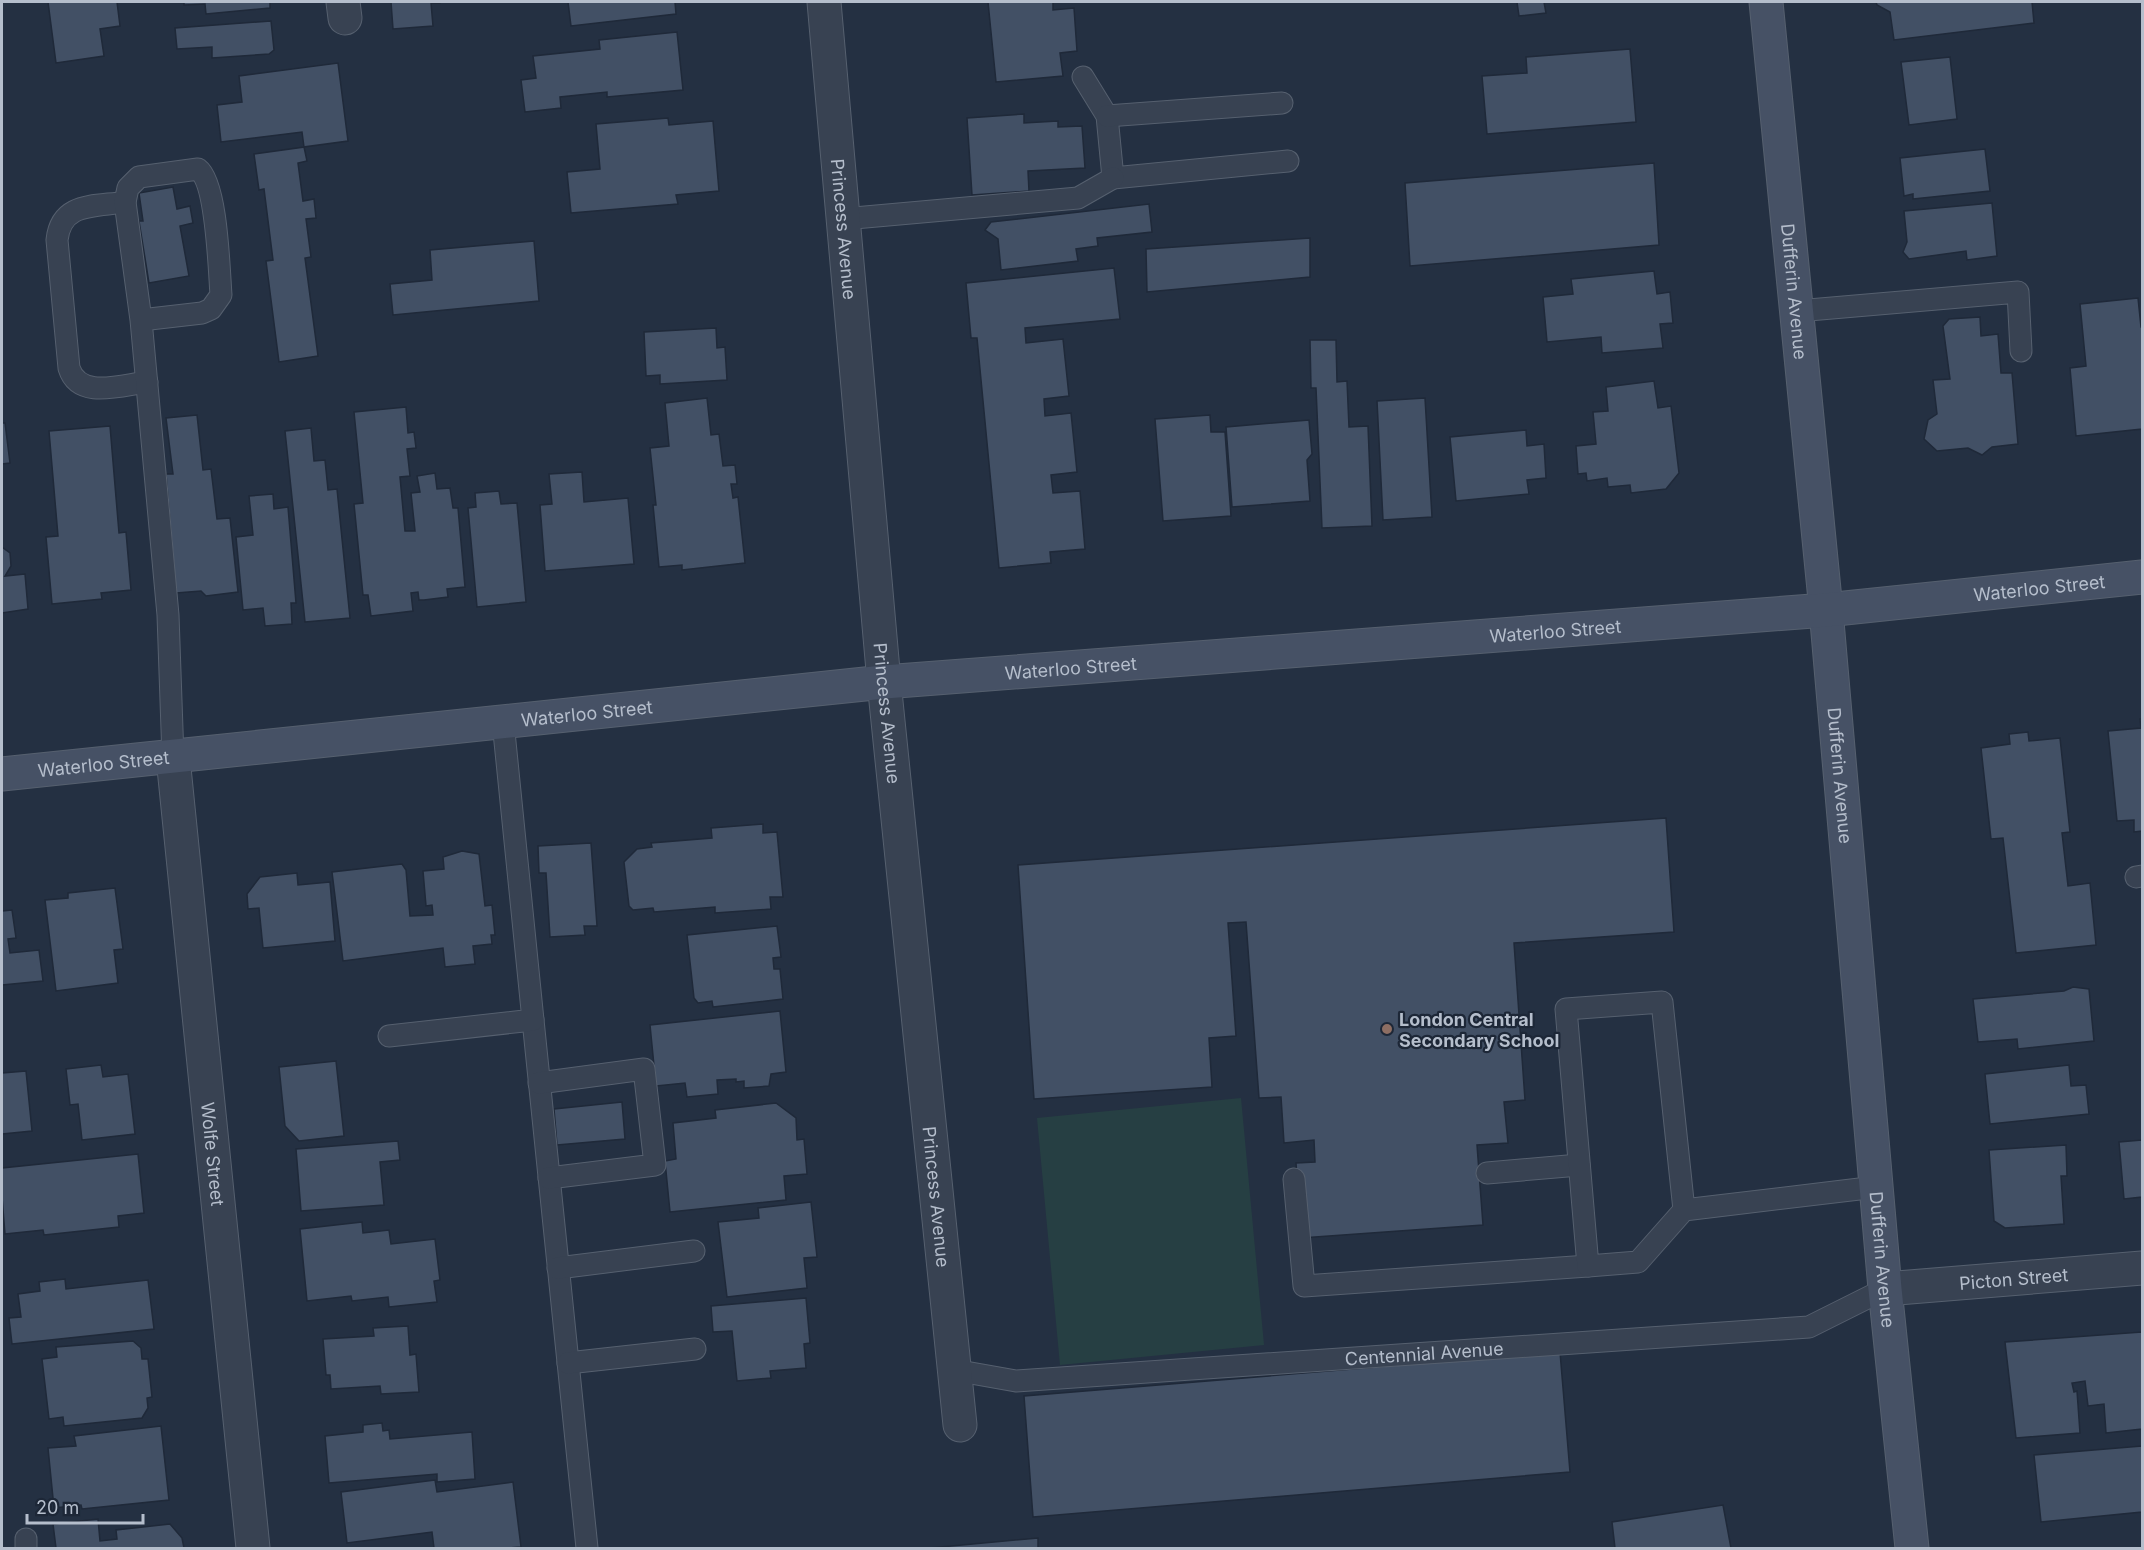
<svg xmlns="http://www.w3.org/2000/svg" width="2144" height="1550" font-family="Inter,sans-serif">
<rect width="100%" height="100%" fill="#243042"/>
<path fill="#263f43" d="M1241,1098L1264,1345L1060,1365L1037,1118Z"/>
<g fill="#425065" stroke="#1f2939" stroke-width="1.5">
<path d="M48,2H117L120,26L100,29L104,56L56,63Z"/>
<path d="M184,2H270V8L206,14L205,4L184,5Z"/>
<path d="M391,2H440V3H431L433,26L393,29Z"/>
<path d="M568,2H675L676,14L571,26Z"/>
<path d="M988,2H1053V10L1074,8L1077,51L1060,53L1063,76L996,82Z"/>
<path d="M1517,2H1544L1546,13L1519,16Z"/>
<path d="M1876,2H2032L2034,23L1894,40L1890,12L1877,5Z"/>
<path d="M271,21L274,50L269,54L212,58V47L177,49L175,28Z"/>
<path d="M677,32L683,90L607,97V92L560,97L561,108L525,112L521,80L536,78L533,56L600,49L599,40Z"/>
<path d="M1630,49L1636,122L1487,134L1482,76L1527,73L1526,57Z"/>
<path d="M1950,57L1957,119L1909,125L1901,62Z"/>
<path d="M338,63L348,141L304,147L307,161L298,163L303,201L314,199L316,218L306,219L311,257L305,258L318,356L279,362L266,261L273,260L264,189L259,190L254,154L304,147L302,132L221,142L217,105L242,102L239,76Z"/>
<path d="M1024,114V123L1058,121V127L1082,126L1085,168L1028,171L1029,191L972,195L967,118Z"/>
<path d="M668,118L669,125L713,121L719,191L676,195L678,204L571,213L567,172L600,169L596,124Z"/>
<path d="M1985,149L1990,191L1913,199V194L1904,196L1900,158Z"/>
<path d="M1654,163L1659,245L1410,266L1405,183Z"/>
<path d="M173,187L177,209L190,206L193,223L180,226L189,276L149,283L139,221H143L139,193Z"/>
<path d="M1992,203L1997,256L1967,260L1966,251L1909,259L1903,252L1907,242L1904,211Z"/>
<path d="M1149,204L1152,232L1097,238L1098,246L1076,249L1078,261L1001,270L998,239L985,230L991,222Z"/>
<path d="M1310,238V277L1147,292L1146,249Z"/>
<path d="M534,241L539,301L393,315L390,284L432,280L430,250Z"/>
<path d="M1114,268L1120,319L1025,328L1026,343L1063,339L1069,396L1044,399L1045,416L1071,413L1077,472L1051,475L1053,493L1080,491L1085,549L1050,552L1051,563L999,568L977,338H971L966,283Z"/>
<path d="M1654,271L1657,294L1670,292L1673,323L1660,324L1663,348L1602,353L1601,337L1547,342L1543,297L1573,294L1571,279Z"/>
<path d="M2138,298L2141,327H2142V429L2076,436L2070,368L2086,366L2080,304Z"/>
<path d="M1980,317L1981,336L1998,334L2001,373H2012L2018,444L1992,447L1982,455L1968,448L1937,451L1924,439L1928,420L1937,414L1933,380L1950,379L1943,326L1949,319Z"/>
<path d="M716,328L717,348L725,347L727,380L660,384V375L646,376L644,332Z"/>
<path d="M1310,340H1336L1337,382L1347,381L1349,427L1368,426L1372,526L1322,528L1316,388H1311Z"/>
<path d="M1654,381L1658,408L1671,406L1679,473L1666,489L1631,493L1630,485L1608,487L1607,478L1587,481L1586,473L1578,474L1576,446L1596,444L1593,412L1608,411L1606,387Z"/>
<path d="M707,398L711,435L719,434L723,466L735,465L737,484H731L733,498L738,497L745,563L682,570V565L659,567L653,505H656L650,448L669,446L665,403Z"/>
<path d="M1425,398L1432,517L1383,520L1377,401Z"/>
<path d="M406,407L408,433L414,432L416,448L407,449L410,476L400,477L405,531H415L411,493L420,492L417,476L435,473L437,489L450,488L453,508H458L465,587L447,589L448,597L424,600H419L418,592L411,593L413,611L371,616L368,595H363L354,504L363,503L354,412Z"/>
<path d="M197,415L203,470L211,469L217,519L230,518L238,592L206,596L201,591L176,593L166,474H173L166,418Z"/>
<path d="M1210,415L1211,432H1225L1231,516L1163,521L1155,419Z"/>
<path d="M1309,420L1312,454L1307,460L1310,501L1232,507L1226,427Z"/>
<path d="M2,423H5L10,463L2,464Z"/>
<path d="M110,426L119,533L126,532L131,590L101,593L102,599L52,604L46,537L58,536L49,431Z"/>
<path d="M311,428L314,461L325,460L328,490L337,489L350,618L305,622L285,431Z"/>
<path d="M1526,430L1527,446L1544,444L1546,478L1527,480L1529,494L1456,501L1450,437Z"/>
<path d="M582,472L584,502L628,498L634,564L545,571L540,505L552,504L549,474Z"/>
<path d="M499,491L501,504L517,503L526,602L477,607L468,508L476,507L475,493Z"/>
<path d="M273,494L274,509L288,507L296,603H291L292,624L265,626L263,608L243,610L236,537L253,535L249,496Z"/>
<path d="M2,540V547L10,553L11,566L5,576L25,574L28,609L2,613Z"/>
<path d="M2140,719H2142V831L2134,832V820L2117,821L2108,731L2141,728Z"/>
<path d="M2028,732L2029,741L2060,738L2070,832L2062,833L2068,886L2090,883L2096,945L2016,953L2003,838L1991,839L1981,748L2010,744L2009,734Z"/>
<path d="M1666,818L1674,932L1514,943L1525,1100L1504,1102L1508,1143L1477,1145L1483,1225L1301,1238L1296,1163L1315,1162L1314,1140L1284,1143L1281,1097L1259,1098L1246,922L1228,923L1236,1036L1209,1038L1212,1087L1034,1099L1018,865Z"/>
<path d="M763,824V833L777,832L783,897H770L771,909L715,913V907L654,912L653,908L633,910L629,906L624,862L637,849L652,847L651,843L712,838L711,828Z"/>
<path d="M591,843L597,926H584L585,935L550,937L546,873H539L538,846Z"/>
<path d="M462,851L479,854L485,906L492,905L495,935H491L492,944L473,946L475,964L445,967L443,948L343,961L332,872L402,864L406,870L410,916L433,915L432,905L426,906L423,871L444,869L443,857Z"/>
<path d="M297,873L298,885L330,882L335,941L263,948L259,908L248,909L247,894L260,877Z"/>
<path d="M115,888L123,949L114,950L118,983L56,991L45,900L68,898V893Z"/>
<path d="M12,910L16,938L8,939L10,953L39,950L43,981L2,985V911Z"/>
<path d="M777,926L781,957L773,958L774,969H780L783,999L713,1007L712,1001L698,1003L694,998L687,935Z"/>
<path d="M2073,987L2089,989L2094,1041L2018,1049L2017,1039L1978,1042L1973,999L2064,991Z"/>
<path d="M780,1011L786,1072L771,1074L769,1086L744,1088V1081L736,1082V1079L717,1080L718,1094L687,1097L685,1083L656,1086L650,1025Z"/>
<path d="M336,1061L344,1136L299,1141L285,1126L279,1067Z"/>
<path d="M101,1065L103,1077L128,1074L135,1134L82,1140L78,1104L70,1105L66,1069Z"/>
<path d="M2069,1065L2071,1086L2086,1085L2089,1114L1990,1124L1985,1074Z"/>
<path d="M26,1071L32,1131L2,1134V1073Z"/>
<path d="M622,1102L625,1139L557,1145L554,1109Z"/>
<path d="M776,1103L796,1118L797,1140L804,1139L807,1174L784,1176L786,1200L670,1212L665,1161L676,1159L673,1123L716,1118L715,1110Z"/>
<path d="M2142,1140V1197L2124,1199L2119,1142Z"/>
<path d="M398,1141L400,1160L380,1162L384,1205L301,1211L296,1149Z"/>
<path d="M2066,1145L2067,1176H2061L2064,1224L2005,1228L1994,1221L1989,1150Z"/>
<path d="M138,1154L144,1213L118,1216L119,1227L44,1235L43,1230L5,1234L2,1197V1168Z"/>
<path d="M811,1202L817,1257L804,1258L807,1288L727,1297L718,1222L759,1218L758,1208Z"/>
<path d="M362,1222L363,1233L389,1230L391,1244L435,1239L440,1280L434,1281L437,1302L389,1307L388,1297L352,1301L351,1296L307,1301L300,1229Z"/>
<path d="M65,1279L66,1289L148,1280L154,1329L12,1344L9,1318L21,1317L18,1294L40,1291L39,1282Z"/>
<path d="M806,1298L810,1343L804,1344L806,1368L770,1371L771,1378L737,1381L732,1331L713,1332L711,1306Z"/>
<path d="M408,1326L410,1355L416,1354L419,1392L381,1394L380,1386L331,1389L330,1375H326L323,1339L374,1336L373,1328Z"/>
<path d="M2142,1332V1429L2106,1433L2104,1404L2088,1406L2085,1381L2072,1383L2074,1392L2077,1391L2080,1433L2016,1438L2005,1342Z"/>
<path d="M133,1341L141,1348L142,1359H148L152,1397L147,1398L148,1408L142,1418L64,1426L63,1417L49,1419L42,1359L57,1357L56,1347Z"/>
<path d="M1560,1352L1570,1472L1033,1517L1024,1396Z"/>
<path d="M382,1423L383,1431L389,1430L390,1439L472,1432L475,1479L437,1482V1474L329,1483L325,1436L363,1432V1425Z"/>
<path d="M161,1426L169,1500L82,1509L81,1505L54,1508L48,1448L76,1446L74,1436Z"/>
<path d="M2142,1446V1512L2041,1522L2034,1455Z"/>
<path d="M435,1480L437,1492L513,1482L521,1547L507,1548H434L432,1532L347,1543L341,1492Z"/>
<path d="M1723,1505L1731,1548H1615L1612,1522Z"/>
<path d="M98,1519L100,1541L117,1539L116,1530L170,1524L182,1538L184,1548H56L53,1524Z"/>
<path d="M1038,1538V1548H930Z"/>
</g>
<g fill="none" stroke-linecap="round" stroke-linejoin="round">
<defs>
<g id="lane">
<path d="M1083,77L1107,116L1113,178L1288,161"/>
<path d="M1107,116L1282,103"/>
<path d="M125,202C94,207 61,202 57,240L69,368C79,400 121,385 147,382"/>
<path d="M843,219L1078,198L1113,178"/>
<path d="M1797,311L2018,292L2021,351"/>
<path d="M141,320L202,313L211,309L221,295C219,269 217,183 198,169L139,177L128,188L125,202L141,320L168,615L173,758"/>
<path d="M2136,877L2142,876"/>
<path d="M533,1020L587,1548"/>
<path d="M389,1036L533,1020L503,722"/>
<path d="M539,1083L644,1069L655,1165L549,1178"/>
<path d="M1487,1173L1579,1165"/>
<path d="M1294,1179L1304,1286L1588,1266"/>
<path d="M1684,1210L1638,1262L1588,1266L1566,1009L1662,1002L1684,1210L1876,1187"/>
<path d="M558,1268L694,1251"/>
<path d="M568,1363L695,1349"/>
<path id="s1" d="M954,1370L1016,1381L1809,1327L1885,1289"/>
<path d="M26,1539V1548"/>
</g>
<g id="street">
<path d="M343,2L345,18"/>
<path id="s2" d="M824,2L884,682L960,1425"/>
<path id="s3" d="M173,758L253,1548"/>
<path id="s4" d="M1885,1289L2142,1268"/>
</g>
<g id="secondary">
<path id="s5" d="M1766,2L1826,610L1885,1289L1912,1548"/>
<path id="s6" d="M2,774L884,682L1826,610L2142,577"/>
</g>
</defs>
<use href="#lane" stroke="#56606f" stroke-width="23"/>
<use href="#street" stroke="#56606f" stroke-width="35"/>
<use href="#secondary" stroke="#56606f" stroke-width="35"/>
<use href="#lane" stroke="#384252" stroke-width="21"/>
<use href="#street" stroke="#384252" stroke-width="33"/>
<use href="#secondary" stroke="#465165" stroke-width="33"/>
</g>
<circle fill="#8d6e63" stroke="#1d2737" stroke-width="2" cx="1387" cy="1029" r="6"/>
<g text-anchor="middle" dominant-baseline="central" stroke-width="4.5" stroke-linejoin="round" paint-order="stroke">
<g font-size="18" fill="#b5becc" stroke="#1d2737">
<text stroke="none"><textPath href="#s2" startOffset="228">Princess Avenue</textPath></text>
<text stroke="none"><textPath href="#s5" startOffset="291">Dufferin Avenue</textPath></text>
<text stroke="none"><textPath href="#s6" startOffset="2046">Waterloo Street</textPath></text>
<text stroke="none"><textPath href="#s6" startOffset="1560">Waterloo Street</textPath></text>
<text stroke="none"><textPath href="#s6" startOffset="1074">Waterloo Street</textPath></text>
<text stroke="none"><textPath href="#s6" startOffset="588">Waterloo Street</textPath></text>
<text stroke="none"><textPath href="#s2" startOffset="714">Princess Avenue</textPath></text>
<text stroke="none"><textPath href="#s6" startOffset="102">Waterloo Street</textPath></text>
<text stroke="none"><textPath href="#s5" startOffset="777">Dufferin Avenue</textPath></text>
<text stroke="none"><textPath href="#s3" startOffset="398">Wolfe Street</textPath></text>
<text stroke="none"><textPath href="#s2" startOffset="1200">Princess Avenue</textPath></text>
<text stroke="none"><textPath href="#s5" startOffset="1263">Dufferin Avenue</textPath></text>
<text stroke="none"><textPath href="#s4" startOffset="129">Picton Street</textPath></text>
<text stroke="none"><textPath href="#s1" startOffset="472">Centennial Avenue</textPath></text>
</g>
<g font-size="18" font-weight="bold" fill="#b5becc" stroke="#1d2737" text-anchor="start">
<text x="1399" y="1019">London Central<tspan x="1399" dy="21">Secondary School</tspan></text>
</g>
</g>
<rect width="2144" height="1550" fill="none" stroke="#b5becc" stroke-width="6"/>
<path d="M27 1514v9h116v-9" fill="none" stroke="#b5becc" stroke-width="3"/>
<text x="36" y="1514" font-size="18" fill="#b5becc" stroke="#1d2737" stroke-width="4.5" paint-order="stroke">20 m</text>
</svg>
